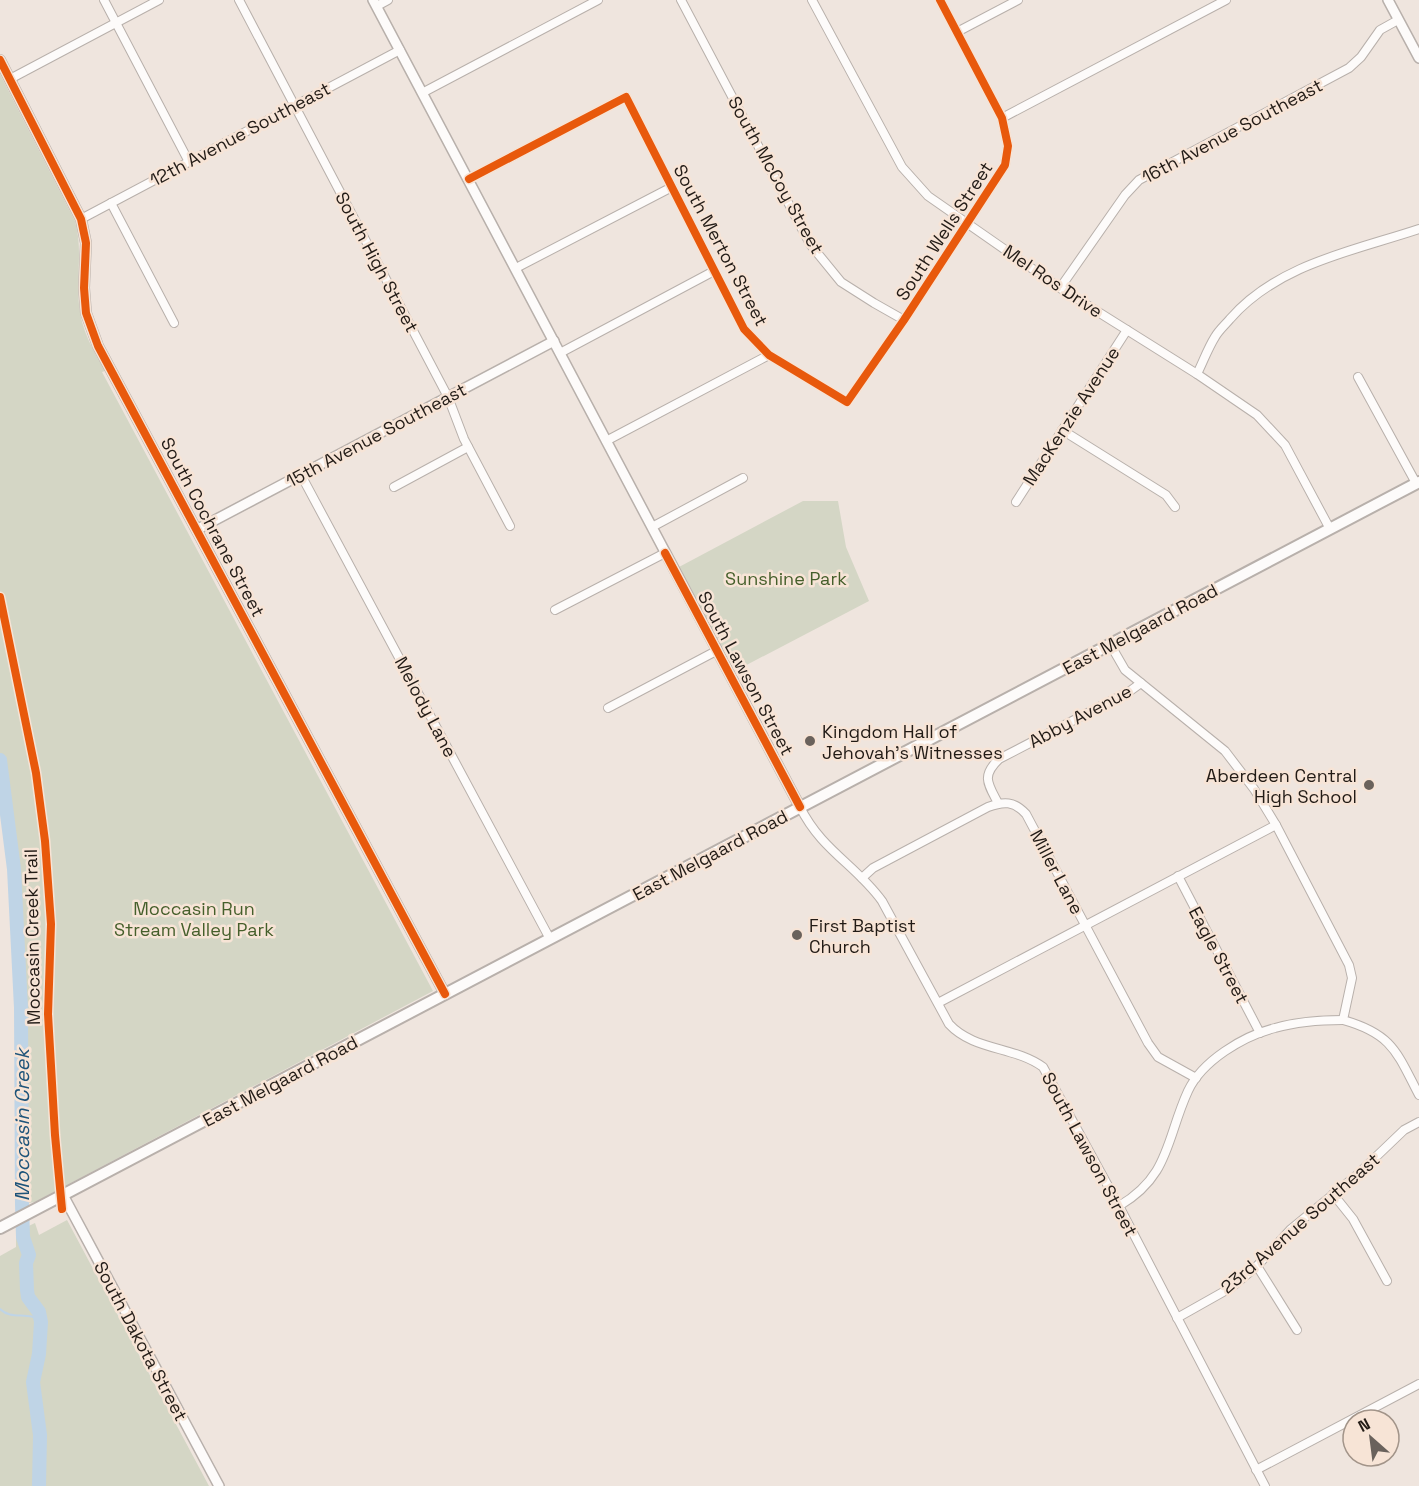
<svg xmlns="http://www.w3.org/2000/svg" width="1419" height="1486" font-family="'Space Grotesk',sans-serif">
<rect width="100%" height="100%" fill="#efe5de"/>
<g fill="#d4d6c5">
<path d="M0,74L75,221C83,249 76,277 79,305C81,329 93,350 105,371L102,372L433,991L35,1202L22,1204C22,1055 23,907 0,760Z"/>
<path d="M803,501H838L846,547L869,601L735,671L679,567Z"/>
<path d="M67,1220L209,1486H0V1256L16,1247V1232L35,1223L39,1235Z"/>
</g>
<g fill="none" stroke-linecap="round" stroke-linejoin="round">
<path stroke="#bfd4e6" stroke-width="2" d="M0,1309C12,1321 30,1310 41,1322"/>
<path stroke="#bfd4e6" stroke-width="14" d="M0,760L14,869L21,1008L22,1204L23,1237L29,1255L26,1263L27,1290L28,1297L39,1312L41,1322L39,1354L33,1382L40,1435L39,1486"/>
<defs>
<g id="minor">
<path d="M104,0L189,162"/>
<path d="M239,0L448,397L464,439L510,526"/>
<path d="M681,0L810,244L841,282L874,303L904,320"/>
<path d="M812,0L902,167L928,196L1060,288L1197,374L1257,415L1285,445L1330,529"/>
<path d="M377,6L388,0"/>
<path d="M957,32L1018,0"/>
<path d="M10,79L159,0"/>
<path d="M422,93L598,0"/>
<path d="M1002,118L1226,0"/>
<path d="M469,179L626,97L744,329L769,355L847,402L904,320L1005,165L1008,146L1002,118L940,0"/>
<path d="M111,203L174,323"/>
<path d="M81,219L400,50"/>
<path d="M516,268L672,187"/>
<path d="M1060,288L1125,195L1139,180L1349,68L1361,57L1380,30L1398,20"/>
<path d="M560,353L714,271"/>
<path d="M1197,374C1203,362 1208,348 1215,337C1219,330 1225,325 1230,319C1278,264 1353,251 1419,229"/>
<path d="M1358,377L1416,483"/>
<path d="M1062,430L1166,495L1175,507"/>
<path d="M606,441L769,355"/>
<path d="M301,475L550,939"/>
<path d="M394,487L468,447"/>
<path d="M1016,502L1127,330"/>
<path d="M652,527L743,478"/>
<path d="M555,610L665,553"/>
<path d="M1110,644L1125,670L1225,751L1254,789L1276,825L1349,965L1352,978L1343,1020C1393,1034 1397,1053 1419,1095"/>
<path d="M608,708L718,650"/>
<path d="M998,803C988,784 981,776 999,759L1130,691L1141,683"/>
<path d="M800,807C822,851 855,864 882,901L949,1024C974,1051 1014,1046 1043,1067L1119,1206L1265,1486"/>
<path d="M1178,876L1260,1033"/>
<path d="M862,878L873,868L988,807C1004,801 1014,801 1026,814L1148,1043L1158,1057L1196,1078"/>
<path d="M938,1003L1276,825"/>
<path d="M1333,1194L1353,1219L1387,1281"/>
<path d="M1119,1206C1170,1176 1166,1139 1188,1091C1202,1061 1243,1036 1275,1028C1296,1022 1321,1020 1343,1020"/>
<path d="M1257,1266L1297,1330"/>
<path d="M1177,1318L1232,1287L1257,1266L1291,1229L1358,1174L1404,1130L1419,1122"/>
<path d="M1256,1470L1419,1384"/>
</g>
<g id="tertiary">
<path d="M373,0L800,807"/>
<path d="M1388,0L1419,58"/>
<path d="M0,60L81,219L86,243L84,288L86,313L98,346L445,994"/>
<path d="M198,529L554,341"/>
<path d="M63,1195L219,1486"/>
</g>
<path id="secondary" d="M0,1228L1419,482"/>
</defs>
<use href="#minor" stroke="#b8b0ab" stroke-width="10"/>
<use href="#tertiary" stroke="#b8b0ab" stroke-width="12"/>
<use href="#secondary" stroke="#b8b0ab" stroke-width="14"/>
<use href="#minor" stroke="#fdfbfa" stroke-width="8"/>
<use href="#tertiary" stroke="#fdfbfa" stroke-width="9"/>
<use href="#secondary" stroke="#fdfbfa" stroke-width="10"/>
<defs>
<g id="cycleway">
<path d="M0,60L81,219L86,243L84,288L86,313L98,346L445,994"/>
<path d="M469,179L626,97L744,329L769,355L847,402L904,320L1005,165L1008,146L1002,118L940,0"/>
<path d="M665,553L800,807"/>
<path d="M0,597L36,773L45,841L51,924L48,1014L55,1135L62,1209"/>
</g>
</defs>
<use href="#cycleway" stroke="#f7e4d6" stroke-width="11"/>
<use href="#cycleway" stroke="#e8590c" stroke-width="8"/>
</g>
<g fill="#6a625c" stroke="#f7e4d6" stroke-width="2">
<circle cx="810" cy="741" r="6"/>
<circle cx="1369" cy="785" r="6"/>
<circle cx="797" cy="935" r="6"/>
</g>
<g text-anchor="middle" dominant-baseline="central" stroke-width="5" stroke-linejoin="round" paint-order="stroke">
<g font-size="18" fill="#221b16" stroke="#f7e4d6">
<text transform="translate(1232 131) rotate(-28)">16th Avenue Southeast</text>
<text transform="translate(240 134) rotate(-28)">12th Avenue Southeast</text>
<text transform="translate(776 175) rotate(61)">South McCoy Street</text>
<text transform="translate(944 231) rotate(-57)">South Wells Street</text>
<text transform="translate(721 245) rotate(62)">South Merton Street</text>
<text transform="translate(377 262) rotate(62)">South High Street</text>
<text transform="translate(1053 281) rotate(34)">Mel Ros Drive</text>
<text transform="translate(1071 416) rotate(-57)">MacKenzie Avenue</text>
<text transform="translate(376 435) rotate(-28)">15th Avenue Southeast</text>
<text transform="translate(213 527) rotate(62)">South Cochrane Street</text>
<text transform="translate(1140 629) rotate(-28)">East Melgaard Road</text>
<text transform="translate(746 673) rotate(62)">South Lawson Street</text>
<text transform="translate(426 707) rotate(62)">Melody Lane</text>
<text transform="translate(1080 716) rotate(-28)">Abby Avenue</text>
<text transform="translate(710 855) rotate(-28)">East Melgaard Road</text>
<text transform="translate(1057 872) rotate(62)">Miller Lane</text>
<text transform="translate(32 937) rotate(-91)">Moccasin Creek Trail</text>
<text transform="translate(1219 955) rotate(62)">Eagle Street</text>
<text transform="translate(280 1081) rotate(-28)">East Melgaard Road</text>
<text transform="translate(1090 1154) rotate(62)">South Lawson Street</text>
<text transform="translate(1300 1223) rotate(-41)">23rd Avenue Southeast</text>
<text transform="translate(141 1341) rotate(62)">South Dakota Street</text>
</g>
<g font-size="18" fill="#455f2b" stroke="#f7e4d6">
<text x="786" y="578">Sunshine Park</text>
<text x="194" y="908">Moccasin Run<tspan x="194" dy="21">Stream Valley Park</tspan></text>
</g>
<g font-size="18" fill="#221b16" stroke="#f7e4d6" text-anchor="start">
<text x="822" y="731">Kingdom Hall of<tspan x="822" dy="21">Jehovah's Witnesses</tspan></text>
<text x="1357" y="775" text-anchor="end">Aberdeen Central<tspan x="1357" dy="21">High School</tspan></text>
<text x="809" y="925">First Baptist<tspan x="809" dy="21">Church</tspan></text>
</g>
<g font-size="20" font-style="italic" fill="#1e547a" stroke="#f7e4d6">
<text transform="translate(22 1125) rotate(-90)">Moccasin Creek</text>
</g>
</g>
<g transform="translate(1371 1438) rotate(332)"><circle r="28" fill="#f7e4d6" stroke="#a29489" stroke-width="1.5"/>
<path d="M0-4.5L10 22L0 15L-10 22Z" fill="#6a625c"/>
<text y="-9" font-size="16" font-weight="bold" text-anchor="middle" fill="#221b16">N</text>
</g>
</svg>
